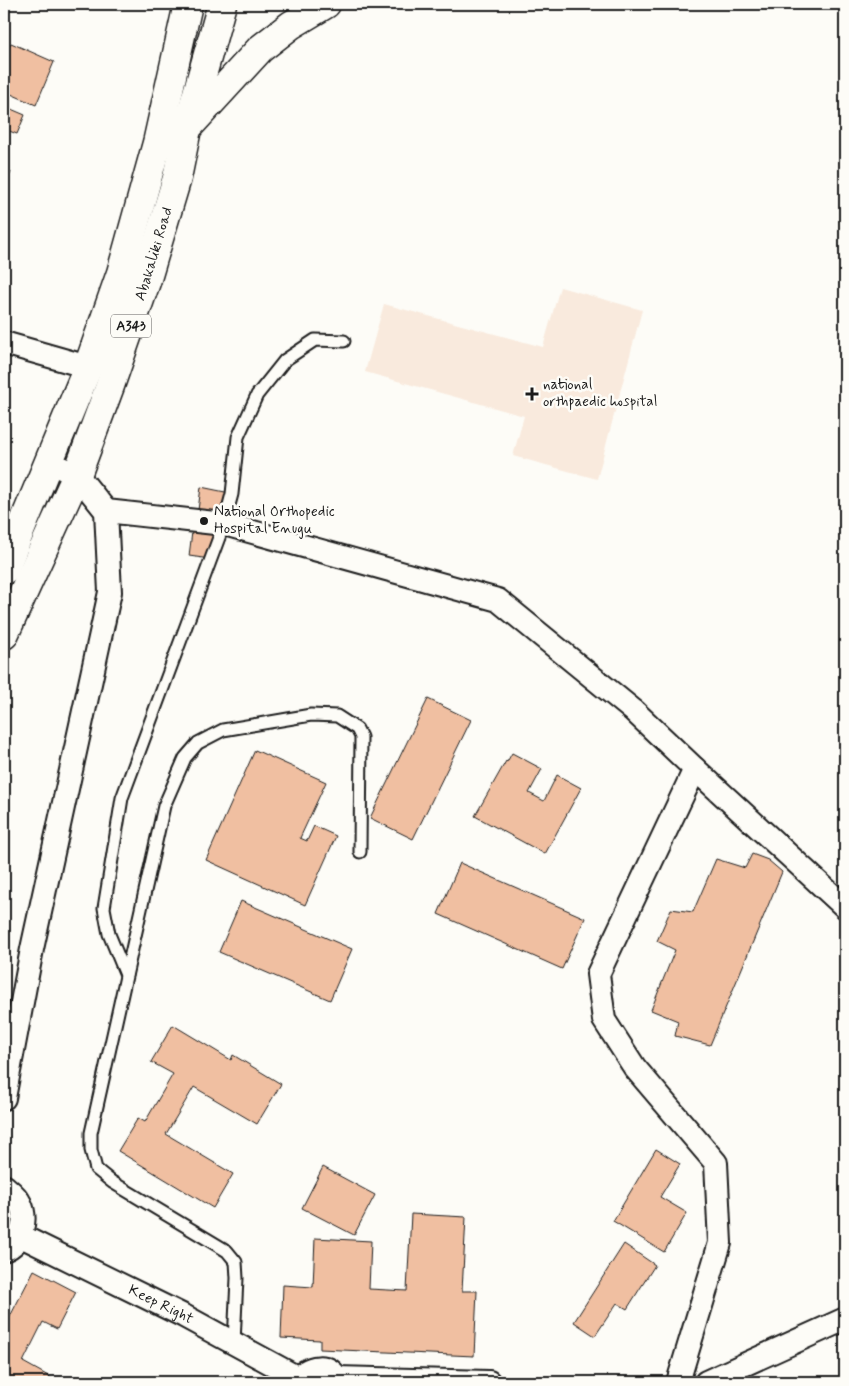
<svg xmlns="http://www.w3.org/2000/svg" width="849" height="1386" font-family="Mynerve,sans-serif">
<rect width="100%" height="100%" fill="#fdfcf7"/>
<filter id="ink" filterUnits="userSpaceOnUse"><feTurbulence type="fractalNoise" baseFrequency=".02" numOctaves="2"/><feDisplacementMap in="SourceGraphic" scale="10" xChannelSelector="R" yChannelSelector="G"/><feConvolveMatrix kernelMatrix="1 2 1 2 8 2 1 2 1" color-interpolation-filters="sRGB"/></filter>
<g filter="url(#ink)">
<path fill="#f9eadd" d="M560,287L642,310L597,479L513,456L524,416L365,372L384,304L543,347Z"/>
<g fill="#f0bfa1" stroke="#1c1c1c">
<path d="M11,43L54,62L36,105L4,91V58Z"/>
<path d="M4,106L25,115L17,134L4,129Z"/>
<path d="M4,161L8,163L5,170L11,172L7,182L4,181Z"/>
<path d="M201,487L230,493L217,560L189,556L192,532L184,531L182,524L197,518Z"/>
<path d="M428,699L471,720L413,839L370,818Z"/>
<path d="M255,750L326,782L300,838L307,841L314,826L336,836L305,905L206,860Z"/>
<path d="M512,753L542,769L529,793L544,801L557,775L581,788L545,854L475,816L506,761L507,762Z"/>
<path d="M752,854L768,860L782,872L710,1045L675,1036L678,1021L651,1010L675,950L657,941L671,909L693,912L716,859L745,868Z"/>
<path d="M460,863L585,918L562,969L438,914Z"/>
<path d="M241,901L352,949L330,1000L219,952Z"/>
<path d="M173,1025L231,1060L233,1055L281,1084L257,1124L194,1087L166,1134L233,1174L213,1208L118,1151L138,1118L145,1122L173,1074L151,1062Z"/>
<path d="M656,1149L680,1164L660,1197L687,1213L664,1252L613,1221Z"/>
<path d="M323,1167L375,1195L354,1235L302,1208Z"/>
<path d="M411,1214L466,1217L462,1291H477L474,1356L320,1349V1340L281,1338L283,1285L313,1287L315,1238L371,1241L369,1289L407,1291Z"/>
<path d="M624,1244L655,1265L627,1309L617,1303L595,1336L574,1322Z"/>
<path d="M34,1270L76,1292L57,1329L43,1322L23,1362L50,1377L47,1382H4V1328Z"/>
</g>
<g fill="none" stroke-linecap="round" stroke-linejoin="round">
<defs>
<g id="service">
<path d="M126,975L109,934L104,908L122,798L224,524L232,494L238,437L257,395L285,360L315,340L344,341"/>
<path d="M234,1343L237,1278L236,1262L227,1251L112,1182L96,1169L91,1150V1133L164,806L185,758L198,743L223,730L311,715L337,716L357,729L361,737L360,852"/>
</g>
<g id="minor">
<path d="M4,343L88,367"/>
<path d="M106,511L224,524L498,600L634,711L695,769L845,907"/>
<path d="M4,1098L32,949L110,592L106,511L77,475L48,462"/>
<path d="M4,1186C10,1191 17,1196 20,1203C28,1220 22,1243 4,1250"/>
<path id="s1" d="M19,1235L184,1316L298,1378"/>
<path d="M337,1378L489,1382"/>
<path d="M297,1382C304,1364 333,1361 338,1382"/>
<path d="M678,1382L720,1243L716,1163L635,1068L604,1020L598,974L695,769"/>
<path d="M706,1382L845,1319"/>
</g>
<g id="trunk">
<path d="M191,124L260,49L291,25L326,4"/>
<path d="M4,570L88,367L121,273L157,143L188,4"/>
<path id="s2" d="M4,635L77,475L110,386L146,282L177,178L187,129L222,4"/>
</g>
</defs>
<use href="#service" stroke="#1c1c1c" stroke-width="15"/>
<use href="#minor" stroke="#1c1c1c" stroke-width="26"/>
<use href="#trunk" stroke="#1c1c1c" stroke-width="31"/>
<use href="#service" stroke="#fdfcf7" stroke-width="11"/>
<use href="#minor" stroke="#fdfcf7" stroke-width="22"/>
<use href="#trunk" stroke="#fdfcf7" stroke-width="28"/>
</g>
</g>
<g fill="#1c1c1c" stroke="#fdfcf7" stroke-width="2">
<path d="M529.5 386.5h5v5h5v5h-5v5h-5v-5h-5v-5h5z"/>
<circle cx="204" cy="521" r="5"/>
</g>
<g text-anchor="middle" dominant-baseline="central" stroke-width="5" stroke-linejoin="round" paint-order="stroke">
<rect fill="#fdfcf7" stroke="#605f5e" stroke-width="1" x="111" y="314.5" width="40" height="23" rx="4"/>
<g font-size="14" font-weight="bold" fill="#1c1c1c">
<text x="131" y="326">A343</text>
</g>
<g font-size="15" fill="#1c1c1c" stroke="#fdfcf7">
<text stroke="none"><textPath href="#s2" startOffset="410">Abakaliki Road</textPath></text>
<text stroke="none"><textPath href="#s1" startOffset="158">Keep Right</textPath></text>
</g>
<g font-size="15" fill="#1c1c1c" stroke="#fdfcf7" text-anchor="start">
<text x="543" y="385">national<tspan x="543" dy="17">orthpaedic hospital</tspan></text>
<text x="214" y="512">National Orthopedic<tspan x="214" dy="17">Hospital Enugu</tspan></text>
</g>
</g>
<rect width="849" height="1386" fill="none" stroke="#fdfcf7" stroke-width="20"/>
<rect x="10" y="10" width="829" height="1366" fill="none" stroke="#1c1c1c" stroke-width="2" filter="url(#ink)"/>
</svg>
